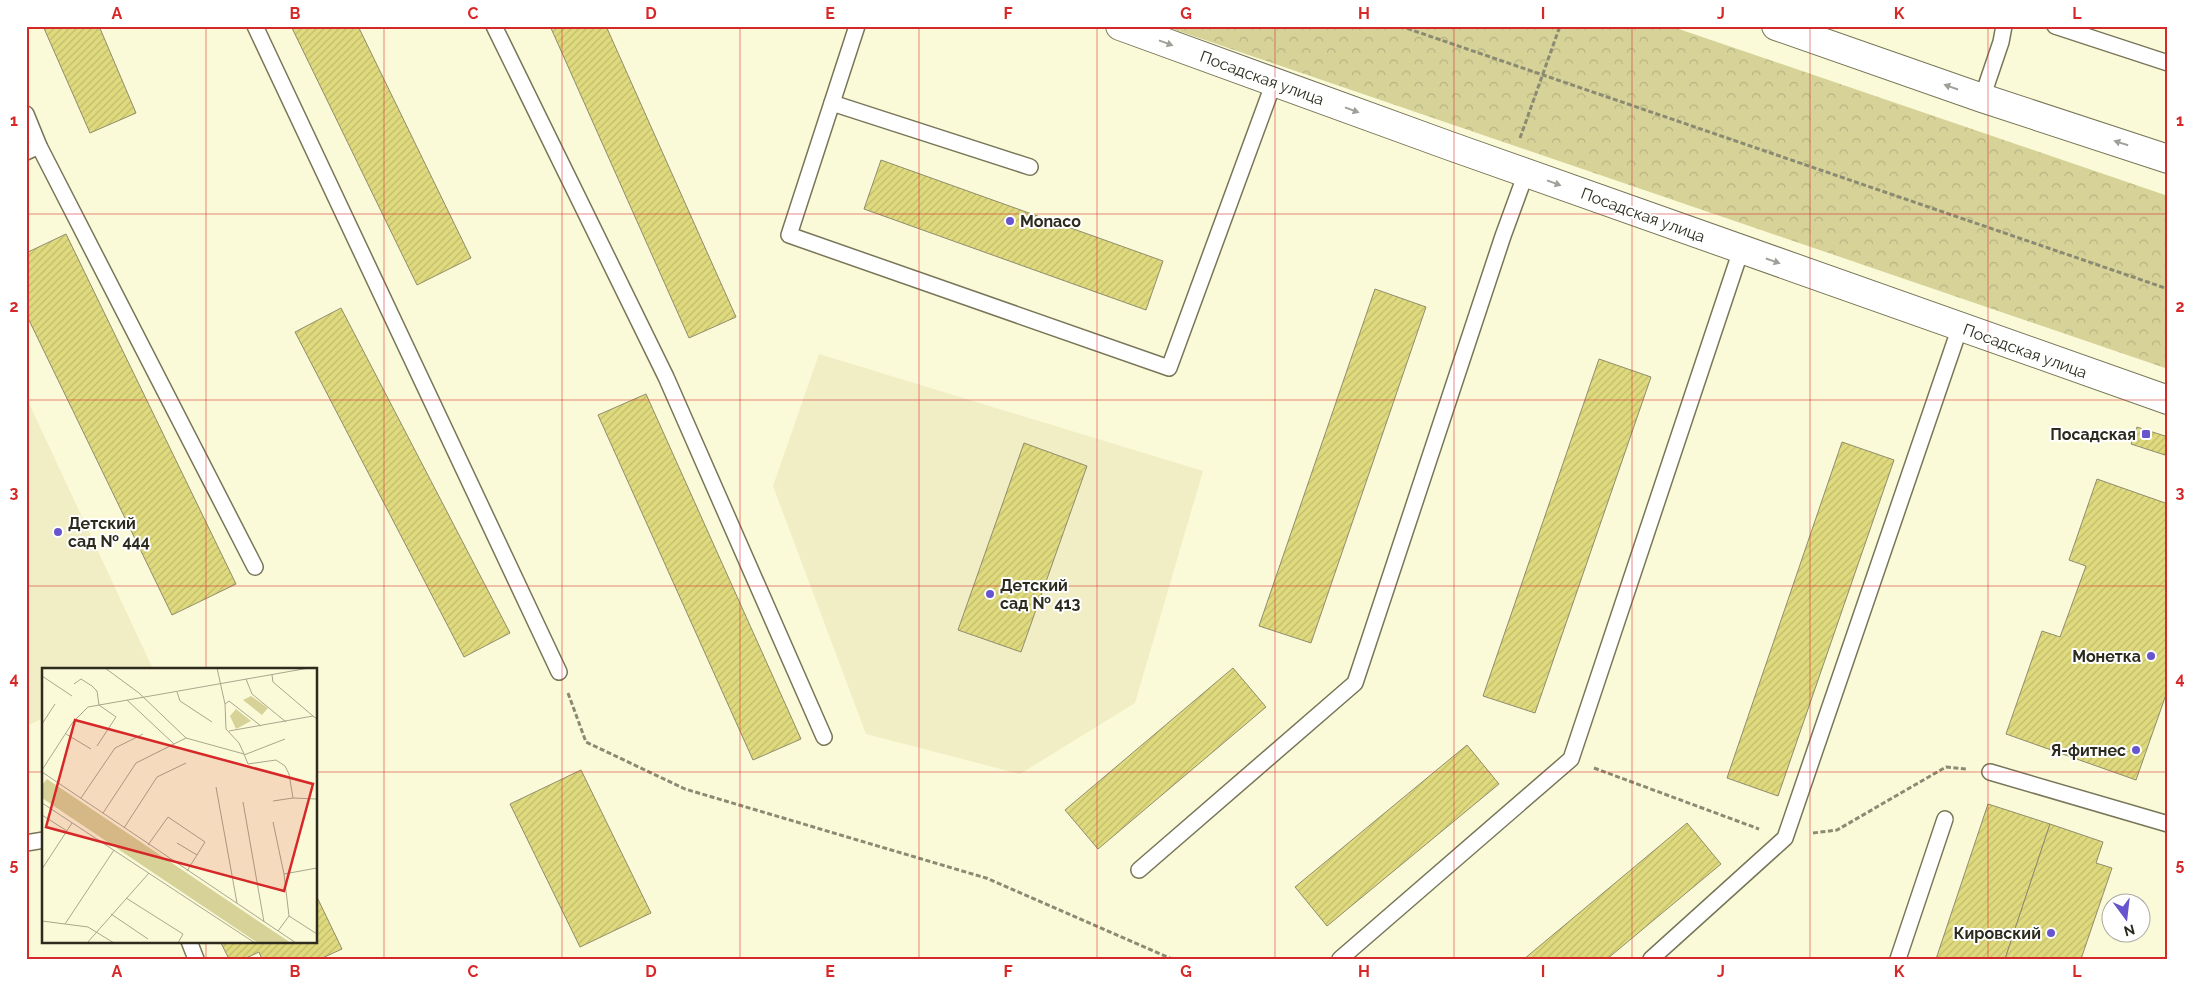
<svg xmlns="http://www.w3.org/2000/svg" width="2194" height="985" font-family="Raleway,sans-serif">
<defs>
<pattern id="forest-crowns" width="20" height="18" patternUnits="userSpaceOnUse" patternTransform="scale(1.25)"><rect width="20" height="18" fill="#d6d298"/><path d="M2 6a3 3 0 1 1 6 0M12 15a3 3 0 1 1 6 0" fill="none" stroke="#b8b483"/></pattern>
<pattern id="building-hatch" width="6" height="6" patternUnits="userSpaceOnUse" patternTransform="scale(1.25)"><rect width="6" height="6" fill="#e0da7e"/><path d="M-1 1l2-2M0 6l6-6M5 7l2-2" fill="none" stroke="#c0bb6c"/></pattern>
</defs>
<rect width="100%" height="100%" fill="#fbfad8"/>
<g fill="#f1eec5">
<path d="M819,354L1203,471L1135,703L1020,774L866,734L773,486Z"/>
<path d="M26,397L152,667L44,669V718L26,726Z"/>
</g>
<path fill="url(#forest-crowns)" d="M1164,26H1670L2168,196V369Z"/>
<g fill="url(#building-hatch)" stroke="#8f8d6e">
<path d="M43,26H99L136,113L90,133Z"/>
<path d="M291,26H358L471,258L417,285Z"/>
<path d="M550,26H606L736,317L689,338Z"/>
<path d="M881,160L1163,261L1146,310L864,209Z"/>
<path d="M66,234L236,584L172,615L26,314V253Z"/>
<path d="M1375,289L1426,307L1311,643L1259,626Z"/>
<path d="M341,308L510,633L464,657L295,332Z"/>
<path d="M1599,359L1651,377L1535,713L1483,696Z"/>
<path d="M646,394L801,739L753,760L598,415Z"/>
<path d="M2137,427L2168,437V456L2131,444Z"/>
<path d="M1842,442L1894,460L1778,796L1727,778Z"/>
<path d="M1024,443L1087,466L1021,652L958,630Z"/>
<path d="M2097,479L2168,504V689L2136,780L2006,734L2042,631L2060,637L2086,566L2069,560Z"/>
<path d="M1233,668L1266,707L1098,849L1065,810Z"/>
<path d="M1467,745L1499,784L1327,926L1295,887Z"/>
<path d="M581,770L651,913L580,947L510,804Z"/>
<path d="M1988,804L2050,824L2005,959H1936Z"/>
<path d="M1687,823L1721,864L1607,959H1524Z"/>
<path d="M2050,824L2103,842L2096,863L2112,868L2081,959H2005Z"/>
<path d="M316,895L342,949L320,959H262L259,952L244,959H229L220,941H316Z"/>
</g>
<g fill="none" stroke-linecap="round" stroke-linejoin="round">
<defs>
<g id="lane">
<path d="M255,26L559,672"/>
<path d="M494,26L666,377L824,737"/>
<path d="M857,26L789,235L1169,368L1274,82"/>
<path d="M2055,26L2168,63"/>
<path d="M1982,98L2001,42L2004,26"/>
<path d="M832,103L1030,167"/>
<path d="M26,114L39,146L26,152"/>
<path d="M39,146L255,567"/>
<path d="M1990,772L2168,824"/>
<path d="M26,843L44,840"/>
<path d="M1139,870L1355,683L1503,236L1526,173"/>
<path d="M189,941L196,959"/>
<path d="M1340,959L1571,759L1741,250"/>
<path d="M1651,959L1785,838L1960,327"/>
<path d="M1898,959L1945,819"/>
</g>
<g id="secondary">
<path d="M1120,26L1450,146L2168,400"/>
<path d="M1776,26L1982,98L2168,159"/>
</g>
</defs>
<use href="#lane" stroke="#787658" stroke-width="18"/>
<use href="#secondary" stroke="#787658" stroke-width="30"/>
<g stroke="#8b8a73" stroke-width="3" stroke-dasharray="5 2.5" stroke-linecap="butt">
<path d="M1400,26L2168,289"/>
<path d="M1520,138L1560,26"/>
<path d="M568,693L586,742L685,789L986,878L1172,959"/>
<path d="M1594,768L1759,829"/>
<path d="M1813,833L1837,830L1946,767L1967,769"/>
</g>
<use href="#lane" stroke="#fff" stroke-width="15"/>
<use href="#secondary" stroke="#fff" stroke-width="28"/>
</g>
<defs><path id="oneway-solid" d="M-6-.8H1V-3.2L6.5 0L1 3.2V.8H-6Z" transform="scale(1.25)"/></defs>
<g fill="#a0a09a">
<use href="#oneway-solid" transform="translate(1166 43) rotate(20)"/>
<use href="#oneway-solid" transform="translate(1951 87) rotate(-161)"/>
<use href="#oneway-solid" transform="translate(1352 110) rotate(20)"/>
<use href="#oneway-solid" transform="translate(2121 143) rotate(-162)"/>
<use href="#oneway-solid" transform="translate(1554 183) rotate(20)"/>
<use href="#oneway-solid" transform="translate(1773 261) rotate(19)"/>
</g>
<path fill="none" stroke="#d62828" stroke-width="1" stroke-opacity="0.55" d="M206,26V669M384,26V959M562,26V959M740,26V959M919,26V959M1097,26V959M1275,26V959M1454,26V959M1632,26V959M1810,26V959M1988,26V959M26,214H2168M26,400H2168M26,586H2168M26,772H44M316,772H2168M206,941V959"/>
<g fill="#6655ce" stroke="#fff" stroke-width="2">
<circle cx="1010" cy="221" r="5"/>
<rect x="2141" y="429" width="10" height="10" rx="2.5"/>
<circle cx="58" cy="532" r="5"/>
<circle cx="990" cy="594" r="5"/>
<circle cx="2151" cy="656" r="5"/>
<circle cx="2136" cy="750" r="5"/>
<circle cx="2051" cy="933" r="5"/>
</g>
<g text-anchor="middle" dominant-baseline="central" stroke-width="4" stroke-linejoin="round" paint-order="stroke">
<g font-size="16" fill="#2c2b1e" stroke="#fff">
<text transform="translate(1262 78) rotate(20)">Посадская улица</text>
<text transform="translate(1643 215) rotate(20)">Посадская улица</text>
<text transform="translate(2025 351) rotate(20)">Посадская улица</text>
</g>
<g font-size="16" font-weight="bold" fill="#2c2b1e" stroke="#fff" text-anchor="end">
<text x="1020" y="221" text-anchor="start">Monaco</text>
<text x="2136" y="434">Посадская</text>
<text x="68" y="523" text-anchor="start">Детский<tspan x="68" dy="18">сад № 444</tspan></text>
<text x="1000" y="585" text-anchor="start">Детский<tspan x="1000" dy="18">сад № 413</tspan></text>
<text x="2141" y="656">Монетка</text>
<text x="2126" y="750">Я-фитнес</text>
<text x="2041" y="933">Кировский</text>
</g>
</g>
<g transform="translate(42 668)">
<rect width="275" height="275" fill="#fbfad8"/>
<path d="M209,28L226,40L220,47L201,32ZM194,41L209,53L194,61L188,48ZM5,111L249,275H216L0,130V117Z" fill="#d6d298"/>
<path fill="none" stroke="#a8a78e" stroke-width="1" d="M175,0L183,36L187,33L219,58M230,7L231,14L271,48M0,8L30,28M204,11L210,26L244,54M32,16L39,11L50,18L55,23L57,37L74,49L55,78M135,24L138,33L170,54M85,32L132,76M183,36L184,61L197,75L202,86M0,56L13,36M187,63L271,48L275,51M24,66L49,81M144,70L202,86L206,96L234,92L243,98L247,106L251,130L275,131M202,87L243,71M0,102L31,54L46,39L267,0M0,104L254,275M174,119L195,235M39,130L73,80L101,66M231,133L251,130M201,134L222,254M0,135L213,275M61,145L94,95L144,70L97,25L63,0M0,147L25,163M231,154L242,206M82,160L115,109L144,95M135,175L155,187M106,177L126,149L163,174L145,203M0,201L30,155M84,230L141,266L136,275M69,246L106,271M247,248L242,206L275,200M0,253L46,259L72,275M23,256L72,182M236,263L247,248L275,266M45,275L107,205"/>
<path fill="#d62828" fill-opacity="0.15" stroke="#d62828" stroke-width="2.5" d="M33,52L271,116L242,223L4,159Z"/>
<rect width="275" height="275" fill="none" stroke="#2c2b1e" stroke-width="2.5"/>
</g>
<rect width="2194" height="985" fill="none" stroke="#ffffff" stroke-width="55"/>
<g transform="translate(2126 918) rotate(165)"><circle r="24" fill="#ffffff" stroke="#abaaa5"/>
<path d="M0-4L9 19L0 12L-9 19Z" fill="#6655ce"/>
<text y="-8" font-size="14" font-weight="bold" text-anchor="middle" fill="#2c2b1e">N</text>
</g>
<rect x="28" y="28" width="2138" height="930" fill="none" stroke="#d62828" stroke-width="2"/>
<g font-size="16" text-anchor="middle" font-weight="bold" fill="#d62828">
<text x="117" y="19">A</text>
<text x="295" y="19">B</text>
<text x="473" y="19">C</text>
<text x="651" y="19">D</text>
<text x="830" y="19">E</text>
<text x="1008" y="19">F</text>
<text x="1186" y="19">G</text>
<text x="1364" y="19">H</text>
<text x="1543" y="19">I</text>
<text x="1721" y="19">J</text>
<text x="1899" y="19">K</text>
<text x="2077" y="19">L</text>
<text x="14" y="126">1</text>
<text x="2180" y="126">1</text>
<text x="14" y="312">2</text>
<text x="2180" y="312">2</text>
<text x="14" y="498">3</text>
<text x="2180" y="498">3</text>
<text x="14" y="684">4</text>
<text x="2180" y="684">4</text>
<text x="14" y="870">5</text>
<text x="2180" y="870">5</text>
<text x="117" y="977">A</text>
<text x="295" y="977">B</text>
<text x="473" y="977">C</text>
<text x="651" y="977">D</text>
<text x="830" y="977">E</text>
<text x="1008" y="977">F</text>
<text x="1186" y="977">G</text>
<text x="1364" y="977">H</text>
<text x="1543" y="977">I</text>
<text x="1721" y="977">J</text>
<text x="1899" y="977">K</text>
<text x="2077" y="977">L</text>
</g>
</svg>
